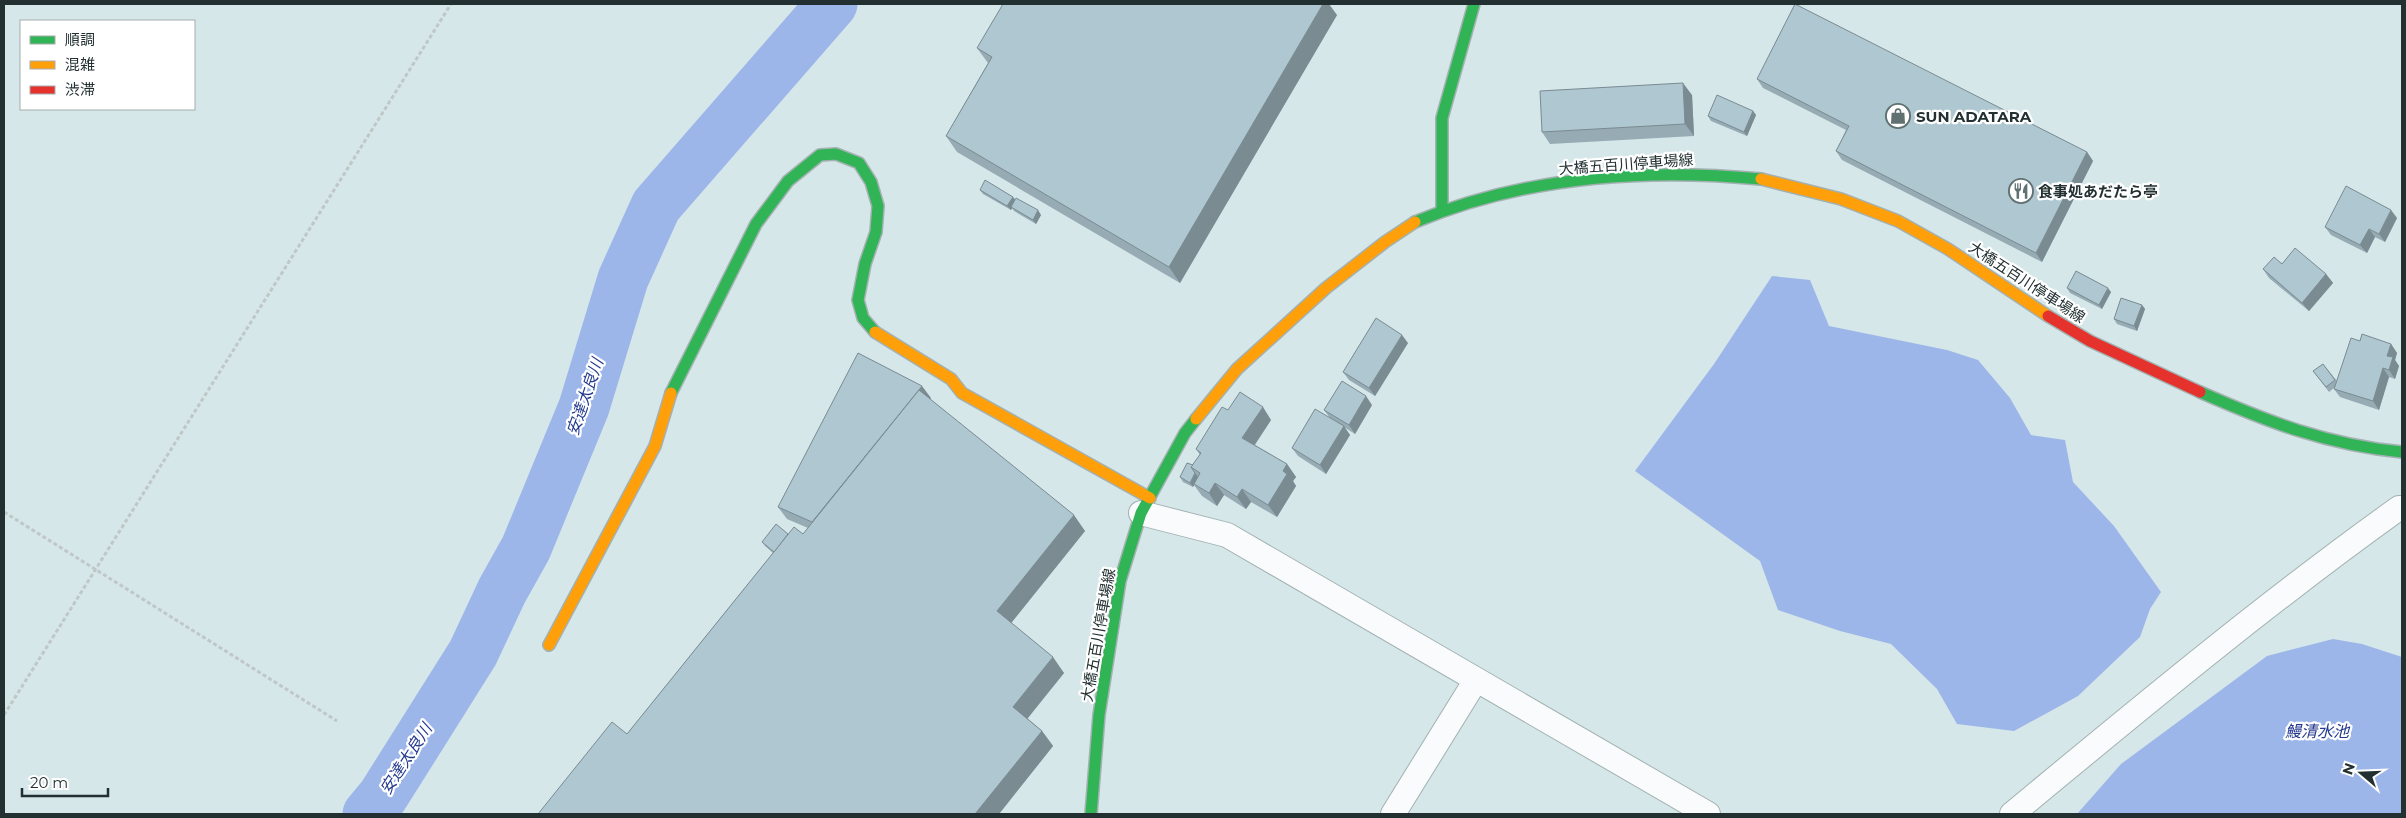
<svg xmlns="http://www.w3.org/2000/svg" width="2406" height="818" font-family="Montserrat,'Noto Sans JP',sans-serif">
<rect width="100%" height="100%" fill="#d5e7e8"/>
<g fill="#9db6ea">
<path d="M1772,276L1810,280L1829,326L1947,350L1978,360L2010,398L2031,435L2065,440L2073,482L2114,526L2161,592L2150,609L2140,637L2078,696L2014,731L1957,724L1937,689L1891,644L1840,631L1778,610L1760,561L1635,471L1714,364Z"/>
<path d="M2333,639L2362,644L2402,657V814H2077L2121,764L2267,656Z"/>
</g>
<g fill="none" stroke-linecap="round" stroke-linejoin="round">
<path stroke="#9db6ea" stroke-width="51" d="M368,814L383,796L473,653L502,591L526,548L584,407L623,279L656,206L832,4"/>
<defs>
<g id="street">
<path d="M1141,513L1227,535L1708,814"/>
<path d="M1393,814L1476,680"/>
<path d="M2012,814C2139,709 2265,604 2399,508H2402"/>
</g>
<g id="fast">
<path d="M1442,211V118L1474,4"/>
<path d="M1415,222C1523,177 1645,168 1761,179"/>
<path d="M2200,392C2268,422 2328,445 2402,452"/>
<path d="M671,393L756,224L788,181L820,155L836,154L859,163L871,182L878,206L876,232L865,264L858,300L863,318L875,332"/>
<path d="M1091,814L1099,715L1120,581L1141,513L1185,433L1196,419"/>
</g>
<g id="slow">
<path d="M1761,179L1841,199L1898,221L1948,249L2048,316"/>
<path d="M875,332L951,379L962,393L1150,498"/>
<path d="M1196,419L1237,369L1326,288L1385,242L1415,222"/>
<path d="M549,645L655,446L671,393"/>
</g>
<path id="jam" d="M2048,316L2090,341L2200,392"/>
</defs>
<use href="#street" stroke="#a3b1b2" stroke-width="26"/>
<use href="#fast" stroke="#a3b1b2" stroke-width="14"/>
<use href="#slow" stroke="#a3b1b2" stroke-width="14"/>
<use href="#jam" stroke="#a3b1b2" stroke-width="14"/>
<g stroke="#c0c7c8" stroke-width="3" stroke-dasharray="4 2.5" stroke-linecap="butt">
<path d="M4,512L337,721"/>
<path d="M4,715L451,4"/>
</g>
<use href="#street" stroke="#f9fbfc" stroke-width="24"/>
<use href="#fast" stroke="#30b455" stroke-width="11"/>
<use href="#slow" stroke="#ff9f0a" stroke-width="11"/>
<use href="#jam" stroke="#e5322d" stroke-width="11"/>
</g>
<g fill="#96abb4">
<path d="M1337,15L1180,283L957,152L946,136L988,63L977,48Z"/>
<path d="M1757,79L2087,152L2093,161L2042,262L1842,160L1836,151L1846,130L1763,88Z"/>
<path d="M1692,95L1694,136L1550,144L1542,132Z"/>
<path d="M1753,111L1756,115L1747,136L1711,121L1708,116Z"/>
<path d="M980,190L1013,197L1015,200L1041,215L1036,224L1014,211L1012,208L1011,210L983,194Z"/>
<path d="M2397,218L2385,242L2375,237L2367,253L2331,235L2325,227Z"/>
<path d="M2282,264L2326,274L2333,283L2309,311L2269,278L2263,269Z"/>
<path d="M2067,288L2111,292L2102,309L2070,293Z"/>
<path d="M2142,305L2145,309L2137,331L2117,324L2114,319Z"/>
<path d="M2360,341L2391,344L2397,353L2395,360L2399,366L2395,379L2389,377L2379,410L2340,397L2334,389L2335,387L2329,392L2313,371L2323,364L2337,381Z"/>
<path d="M1408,343L1375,396L1349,380L1343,372Z"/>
<path d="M931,398L930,399L1085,531L1011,623L1064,673L1027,718L1042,731L1053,746L999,814H538L627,734L773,553L765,546L762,542L788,534H803L808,528L787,519L778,507Z"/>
<path d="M1372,405L1355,434L1344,427L1350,435L1326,474L1298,456L1292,448L1330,418L1324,410Z"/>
<path d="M1228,410L1271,420L1255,445L1287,464L1296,477L1293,481L1296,486L1277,517L1251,502L1246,509L1224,495L1217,506L1202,496L1194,485L1193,487L1183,482L1180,477L1193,465L1200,455L1196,449Z"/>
</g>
<g fill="#7a8b92">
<path d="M1323,4H1329L1337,15L1180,283L1169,267Z"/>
<path d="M1683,83L1692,95L1694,136L1685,124Z"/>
<path d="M1753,111L1756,115L1747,136L1744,132Z"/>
<path d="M2087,152L2093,161L2042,262L2036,253Z"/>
<path d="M1013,197L1016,201L1011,210L1007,206Z"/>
<path d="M1038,210L1041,215L1036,224L1033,220Z"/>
<path d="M2391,210L2397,218L2385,242L2379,234Z"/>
<path d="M2369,229L2375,237L2367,253L2360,245Z"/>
<path d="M2326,274L2333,283L2309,311L2302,303Z"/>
<path d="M2108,288L2111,292L2102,309L2099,305Z"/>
<path d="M2142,305L2145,309L2137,331L2134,326Z"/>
<path d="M1402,335L1408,343L1375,396L1369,388Z"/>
<path d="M2391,344L2397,353L2395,360L2399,366L2395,379L2389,370L2387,356Z"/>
<path d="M2383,368L2389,377L2379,410L2373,401Z"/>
<path d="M922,386L931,398L821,534L812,522Z"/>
<path d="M1366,396L1372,405L1355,434L1349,425Z"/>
<path d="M1263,407L1271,420L1251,450L1242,438Z"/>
<path d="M1344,426L1350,435L1326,474L1320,465Z"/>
<path d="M1287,464L1296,477L1293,481L1296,486L1277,517L1268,505L1283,471Z"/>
<path d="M1195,473L1198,477L1193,487L1190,483Z"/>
<path d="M1215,483L1224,495L1217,506L1209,493Z"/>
<path d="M1242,489L1251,502L1246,509L1237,497Z"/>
<path d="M1074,515L1085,531L1008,627L997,611Z"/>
<path d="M1053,657L1064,673L1024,723L1013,707Z"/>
<path d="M1042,731L1053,746L999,814H975Z"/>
</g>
<g fill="#aec7d1" stroke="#7a8b92">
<path d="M1003,4H1323L1169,267L946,136L992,57L977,48Z"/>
<path d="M1795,4L2087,152L2036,253L1836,151L1849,126L1757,79Z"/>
<path d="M1683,83L1685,124L1542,132L1540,91Z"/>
<path d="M1717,95L1753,111L1744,132L1708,116Z"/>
<path d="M985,180L1013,197L1007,206L980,190Z"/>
<path d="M2346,186L2391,210L2379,234L2369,229L2360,245L2325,227Z"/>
<path d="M1016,198L1038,210L1033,220L1011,207Z"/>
<path d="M2295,248L2326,274L2302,303L2263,269L2274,257L2282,264Z"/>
<path d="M2076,271L2108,288L2099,305L2067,288Z"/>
<path d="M2121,298L2142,305L2134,326L2114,319Z"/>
<path d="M1376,318L1402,335L1369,388L1343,372Z"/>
<path d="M2362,334L2391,344L2387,356L2393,357L2389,370L2383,368L2373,401L2334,389L2351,338L2360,341Z"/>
<path d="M858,353L922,386L812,522L778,507Z"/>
<path d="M2323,364L2335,380L2326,387L2313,371Z"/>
<path d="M1342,381L1366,396L1349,425L1324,410Z"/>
<path d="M919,390L1074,515L997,611L1053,657L1013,707L1042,731L975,814H538L612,722L627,734L794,527L803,534Z"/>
<path d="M1240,392L1263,407L1242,438L1287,464L1283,471L1287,474L1268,505L1242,489L1237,497L1215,483L1209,493L1194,484L1200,473L1191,467L1201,453L1196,449L1222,407L1228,410Z"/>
<path d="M1315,409L1344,426L1320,465L1292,448Z"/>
<path d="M1187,463L1193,465L1191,467L1195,473L1190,483L1180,477Z"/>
<path d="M776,524L788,534L774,552L762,542Z"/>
</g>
<defs>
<symbol id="shop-ring" viewBox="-11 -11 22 22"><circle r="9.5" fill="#fff" stroke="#617071" stroke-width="1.5"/><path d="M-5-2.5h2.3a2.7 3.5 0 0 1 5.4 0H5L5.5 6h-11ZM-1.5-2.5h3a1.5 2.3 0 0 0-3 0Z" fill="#617071"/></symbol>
<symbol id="restaurant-ring" viewBox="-11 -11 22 22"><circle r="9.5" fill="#fff" stroke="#617071" stroke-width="1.5"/><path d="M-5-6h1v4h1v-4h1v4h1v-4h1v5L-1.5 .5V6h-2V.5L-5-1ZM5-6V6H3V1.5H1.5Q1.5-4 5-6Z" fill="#617071"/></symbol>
</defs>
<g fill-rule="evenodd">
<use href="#shop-ring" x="1884" y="102" width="28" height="28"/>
<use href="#restaurant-ring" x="2007" y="177" width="28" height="28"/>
</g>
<g text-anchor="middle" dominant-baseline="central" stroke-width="4.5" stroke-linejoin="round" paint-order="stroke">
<g font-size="15" font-weight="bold" fill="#233031" stroke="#fff" text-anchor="start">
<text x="1916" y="116">SUN ADATARA</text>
<text x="2038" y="191">食事処あだたら亭</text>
</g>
<g font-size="15" fill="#233031" stroke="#fff">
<text transform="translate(1626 164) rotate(-4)">大橋五百川停車場線</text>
<text transform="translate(2027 282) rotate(33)">大橋五百川停車場線</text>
<text transform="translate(1098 635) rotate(-80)">大橋五百川停車場線</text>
</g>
<g font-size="16" font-style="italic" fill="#23398e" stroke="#fff">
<text transform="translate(585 397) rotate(-71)">安達太良川</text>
<text x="2317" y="731">鰻清水池</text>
<text transform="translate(406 759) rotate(-57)">安達太良川</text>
</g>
</g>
<rect width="2406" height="818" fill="none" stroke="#233031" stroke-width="10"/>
<rect x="20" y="20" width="175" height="90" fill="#ffffff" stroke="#a7acad"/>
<rect x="30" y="36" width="25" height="8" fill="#30b455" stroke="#a7acad"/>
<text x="65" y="45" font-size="15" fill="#233031">順調</text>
<rect x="30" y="61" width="25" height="8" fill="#ff9f0a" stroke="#a7acad"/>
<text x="65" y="70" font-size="15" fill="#233031">混雑</text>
<rect x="30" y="86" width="25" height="8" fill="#e5322d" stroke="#a7acad"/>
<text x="65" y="95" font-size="15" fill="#233031">渋滞</text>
<g transform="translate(2361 773) rotate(289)" stroke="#ffffff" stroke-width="4" paint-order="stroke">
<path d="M0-4L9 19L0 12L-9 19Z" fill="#233031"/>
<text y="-8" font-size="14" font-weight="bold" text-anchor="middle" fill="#233031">N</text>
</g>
<path d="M22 788v8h86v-8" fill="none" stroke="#233031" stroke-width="2.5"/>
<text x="30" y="788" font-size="15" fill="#233031" stroke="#ffffff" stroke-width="4" paint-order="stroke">20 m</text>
</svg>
